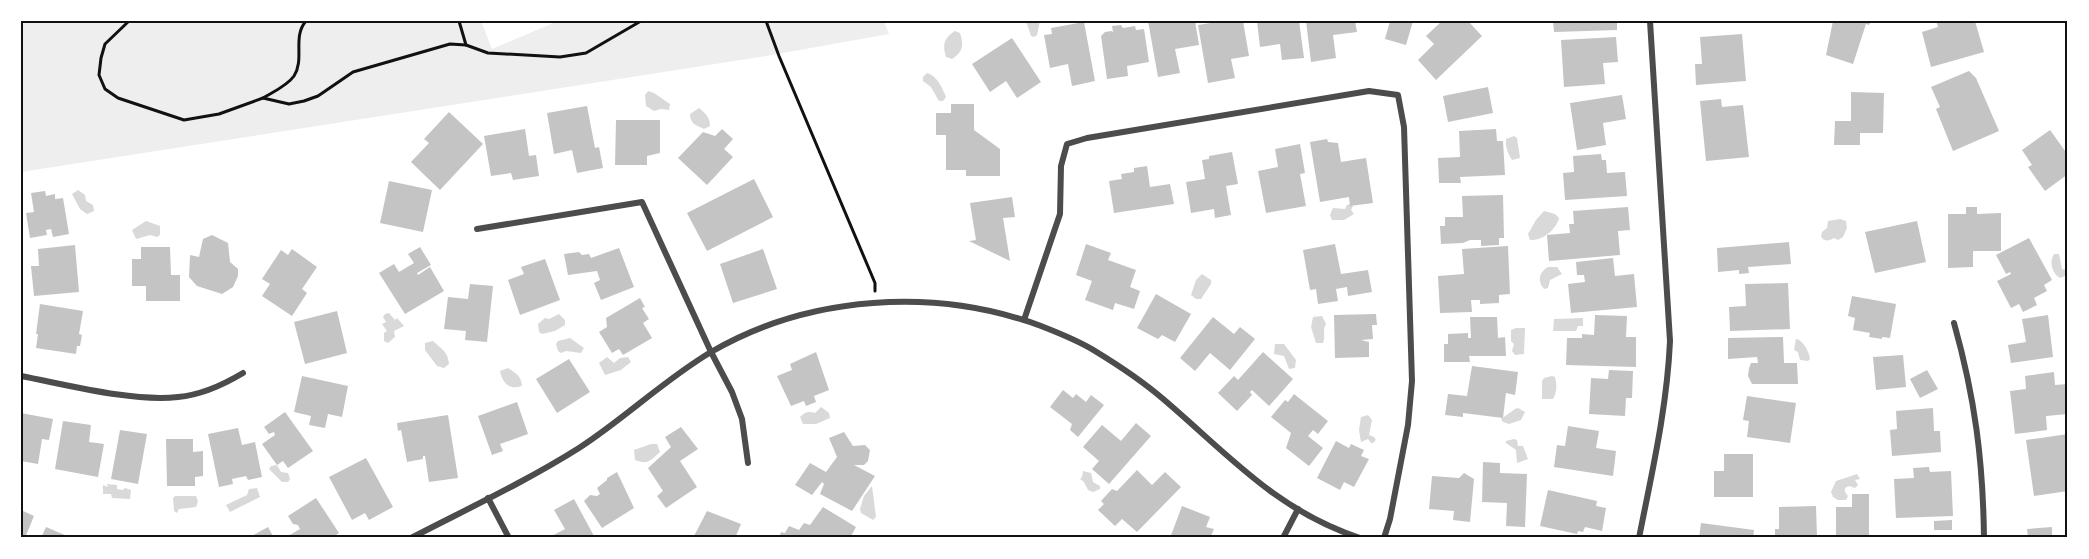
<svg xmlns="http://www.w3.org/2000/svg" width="2089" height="559" font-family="'Noto Sans',sans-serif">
<rect width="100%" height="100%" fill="#fff"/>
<path fill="#eee" d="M21,21H481L492,49L558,21H884L889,34L760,57L21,172Z"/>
<g fill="#d9d9d9">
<path d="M1026,21H1040L1037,35L1034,37L1031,36Z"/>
<path d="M955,31L960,33C964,45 963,52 952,59L946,57C942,44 944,38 955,31Z"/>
<path d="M927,73C937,76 942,87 946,97L943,101H939L931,87L923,81V77Z"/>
<path d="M648,91L654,93L670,104L669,110L661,109L654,111L646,106L645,95Z"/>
<path d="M699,108C705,113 710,117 710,126L704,129C696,125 690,124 690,114Z"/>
<path d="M1514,136L1517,138L1520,158L1512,160C1508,154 1505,146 1506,139Z"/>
<path d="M78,190L85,195L86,201L93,205L94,211L87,214L80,209L72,194Z"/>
<path d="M1350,204L1353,206L1351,210L1354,214L1344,220H1332L1330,215L1333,208L1345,209L1347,205Z"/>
<path d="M1544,211L1555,214L1559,218C1556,230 1542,241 1530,240L1528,234L1536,220Z"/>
<path d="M1840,219L1846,221L1847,228L1843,237L1838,240L1834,238C1829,241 1825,242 1821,237L1822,232L1827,228L1828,221Z"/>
<path d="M146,221L160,226V235L157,237L150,235L136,239L132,230Z"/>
<path d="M2054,254H2059L2062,269L2067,270L2065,276L2060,278L2057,276C2052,270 2049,262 2054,254Z"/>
<path d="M1548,267H1557L1562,274L1550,280L1548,288L1544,289C1537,281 1539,272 1548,267Z"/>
<path d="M1202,274L1211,280V284L1201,299H1196L1191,295L1196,280Z"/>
<path d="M389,313L395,320L397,318L404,326L394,331L395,337L388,343L384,341V333L387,331L382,324L386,322L383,317L385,314Z"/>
<path d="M559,314L565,320V325L555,331L542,334L539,332L538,324L545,318L549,319Z"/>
<path d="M1322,316L1326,324C1322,330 1326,336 1323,343H1316L1311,327L1313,317Z"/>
<path d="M1583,318V326H1578L1576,331H1553L1554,319Z"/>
<path d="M1516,328H1525L1524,354L1515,355L1512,351L1514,344L1511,341V330Z"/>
<path d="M570,338L584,348L581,353L566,351L561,353L558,351L556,344L558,341Z"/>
<path d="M1796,339C1803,340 1809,351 1810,359L1808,361L1800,360L1798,352L1794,350Z"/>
<path d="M433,341C441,349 448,351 449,364L444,368L437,366L425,350V343Z"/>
<path d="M1275,344H1284L1296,360L1295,368L1289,369L1284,356L1274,354Z"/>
<path d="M607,357L614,363L620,358L628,357L631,362L621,370L605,375L599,363Z"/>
<path d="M508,368C517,374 521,376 522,386C509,390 503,384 500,371Z"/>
<path d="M1552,376L1555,377C1557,385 1557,392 1553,399H1542V381L1544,378Z"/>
<path d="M821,407L829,413L830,418L816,424H803L800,417C805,412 809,411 815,413Z"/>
<path d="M1518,408L1525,412L1521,420L1509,424L1503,422L1501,419L1515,409Z"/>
<path d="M1368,415L1372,420L1369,435L1374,437L1376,440L1373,443H1371L1368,439L1361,442L1359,430L1361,417Z"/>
<path d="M1514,439L1517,440L1518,446H1523L1528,459L1517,463L1516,450L1506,443V441Z"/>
<path d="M651,444H657L660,452C650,461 648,465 635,460L634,450Z"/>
<path d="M277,465L281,472L288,473L290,479L288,482H282L269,469L271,466Z"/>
<path d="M1083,471L1091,473L1093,482L1100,486V489L1093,492L1088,490L1084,482L1080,479L1082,477Z"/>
<path d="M1857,474L1860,479L1855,480L1858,485L1855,488L1849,486L1845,488V492L1848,496L1846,500H1838L1833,497L1831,492L1836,481Z"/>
<path d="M107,484L117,485V489L123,490L125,488L131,490L130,499L112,498L111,494H103V485L108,487Z"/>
<path d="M872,486L876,517L873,520L861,513L860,509L864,496Z"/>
<path d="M257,488L260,497L230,512L226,505L247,495L249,489Z"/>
<path d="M175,496H196L198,501L196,507L179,509L177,513L174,511L173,498Z"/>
</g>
<g fill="#c4c4c4">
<path d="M1148,21H1195L1199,45L1175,49L1180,73L1158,77Z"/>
<path d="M1223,21H1243L1249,56L1231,59L1235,78L1208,83L1198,25Z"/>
<path d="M1257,21H1299L1304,58L1282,60L1280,44L1260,47Z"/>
<path d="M1306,21H1355L1357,32L1333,35L1336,58L1311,62Z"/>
<path d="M1390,21H1413L1406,45L1385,39Z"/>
<path d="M1442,21H1468L1482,36L1436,80L1418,60L1434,44L1426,36Z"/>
<path d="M1553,21H1617V30L1554,32Z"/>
<path d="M1833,21H1871L1869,25L1866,24L1853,64L1826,55Z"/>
<path d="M1936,21H1975L1984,52L1931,67L1922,32L1938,27Z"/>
<path d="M1084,22L1095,81L1072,86L1068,64L1050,68L1044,35L1052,34L1051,28Z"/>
<path d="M1121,25L1123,28L1135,26L1136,30L1144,29L1149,62L1127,66L1128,76L1107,79L1101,36L1105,32L1111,31L1113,32L1112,26Z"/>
<path d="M1742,34L1746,81L1696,85L1695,64H1702L1700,37Z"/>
<path d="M1616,37L1618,62L1603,63L1605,84L1564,87L1561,40Z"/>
<path d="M1012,38L1041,82L1017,98L1006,81L990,92L972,64Z"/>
<path d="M1969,71L1976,78L1999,131L1953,151L1936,109L1940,107L1931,87Z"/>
<path d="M1488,87L1493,113L1448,122L1443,96Z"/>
<path d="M1851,92L1884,93L1883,133H1860V145H1834L1835,121H1851Z"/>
<path d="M1622,95L1626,119L1603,123L1606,145L1577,150L1570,103Z"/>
<path d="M1721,99L1722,107L1743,105L1749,157L1706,161L1700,101Z"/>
<path d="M951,104H974V130L1000,149V176H966V170H946V135H936V113H951Z"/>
<path d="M587,106L595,148L599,147L603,168L577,173L572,150L554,154L547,113Z"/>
<path d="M449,112L483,144L440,190L411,162L429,143L424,139Z"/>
<path d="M616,120H660V153L647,156V165H615Z"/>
<path d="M525,129L529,156L536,155L539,176L513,180L511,173L491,176L484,136Z"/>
<path d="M722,129L733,139L724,149L733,157L707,185L678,158L703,132L715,136Z"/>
<path d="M1496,129L1497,141H1503L1505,175L1460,177L1461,183H1439L1438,158L1460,157L1459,131Z"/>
<path d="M2050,130L2068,155V174L2045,191L2028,167L2032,165L2022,150Z"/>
<path d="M1327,139L1328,142L1338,143L1341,162L1366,158L1373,203L1350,206L1349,197L1320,202L1310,142Z"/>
<path d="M1300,144L1305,173L1300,174L1306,206L1266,213L1258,171L1278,167L1275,149Z"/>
<path d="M1232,152L1238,184L1226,186L1231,215L1215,218L1214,209L1191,213L1186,182L1205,179L1202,160L1209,159V156Z"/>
<path d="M1601,154L1602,160H1606L1607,173L1625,172L1627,196L1565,200L1563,173L1574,172L1573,156Z"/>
<path d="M1147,166L1150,187L1170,184L1174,204L1114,213L1109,181L1122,179L1121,174L1134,172V168Z"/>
<path d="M754,179L773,217L707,251L687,213Z"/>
<path d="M389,181L432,190L423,232L380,223Z"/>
<path d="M45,191L46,196L55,194V199L63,198L69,234L53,237L51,229L46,230L47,235L30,238L26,213L34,212L31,193Z"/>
<path d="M1503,195L1504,238H1499V245L1481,246V240H1470L1463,243L1441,244L1440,226H1445V217H1463L1462,196Z"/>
<path d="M1012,197L1015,217L1003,218L1010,261L969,241L976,240L970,203Z"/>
<path d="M1628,207L1630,230L1618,231L1620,255L1549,261L1547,235L1570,233L1569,224H1574L1573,211Z"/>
<path d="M1966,207H1977V214L2001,213V251H1973V267L1948,268V214H1966Z"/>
<path d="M1917,221L1926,262L1875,273L1865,232Z"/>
<path d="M212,235L228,243L230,262L238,269V276L233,287L222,294L197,286L189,277L190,255L199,257L203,239Z"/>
<path d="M2029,238L2052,280L2044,285L2047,291L2034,298L2037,305L2023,312L2019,304L2011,308L1997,281L2011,274L2010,272L2006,274L1996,255Z"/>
<path d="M1789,242L1791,264L1748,267L1749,273L1739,274V270L1718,272L1717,248Z"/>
<path d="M1086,244L1111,253L1108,260L1136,270L1130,287L1140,291L1134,309L1115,303L1113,310L1085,300L1092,281L1076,275Z"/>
<path d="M1335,244L1341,274L1368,270L1372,292L1348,296L1347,287L1336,289L1338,301L1318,304L1316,289L1310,290L1303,250Z"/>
<path d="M75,245L79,292L34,296L31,266H39L38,249Z"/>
<path d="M1508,246L1510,294L1499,295V303L1480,304V300H1471L1472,312L1440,313L1438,276L1464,274L1462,249Z"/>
<path d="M141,247H170L171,275H180V301H146V286H132V259H141Z"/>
<path d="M420,247L431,265L417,273L418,275L430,267L444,291L405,314L379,273L394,264L399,272L414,263L408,254Z"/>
<path d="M619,248L634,287L601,300L594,283L600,280L597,271L568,275L564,254L579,252L582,255L589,254L591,258Z"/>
<path d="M292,249L317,267L302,289L307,293L292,316L262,296L270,284L262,279L281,250L288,255Z"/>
<path d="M763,249L777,289L733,303L720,264Z"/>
<path d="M1613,258L1615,276L1634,274L1637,307L1571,313L1568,284L1585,282L1584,275H1577L1576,262Z"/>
<path d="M545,259L560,300L520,315L508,280L524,274L521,267Z"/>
<path d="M1788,283L1790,329L1730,331L1729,307L1746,306L1745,284Z"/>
<path d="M470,284L493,286L487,342L465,340L466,331L444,329L448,297L468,299Z"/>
<path d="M1156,294L1191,314L1175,342L1162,335L1158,339L1137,328Z"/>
<path d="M1852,296L1896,304L1890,338L1882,337V339L1869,337L1870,333L1853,330L1855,318L1848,316Z"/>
<path d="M640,298L645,307L642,308L649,319L643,323L652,338L623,355L619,349L612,353L599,332L607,327L606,318Z"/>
<path d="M40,304L83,311L79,334L82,335L80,346H77L76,354L36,348L38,334H36Z"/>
<path d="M337,311L347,353L305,364L294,322Z"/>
<path d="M1376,314L1377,325H1372L1373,339L1361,340L1369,342V357L1335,358L1334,315Z"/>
<path d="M1595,315L1627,316L1626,337H1636V367L1566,365L1567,338H1582V334L1594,335Z"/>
<path d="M2048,315L2053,357L2011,363L2008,345L2026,342L2022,319Z"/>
<path d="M1213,317L1234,334L1240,327L1255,339L1230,370L1210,353L1195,371L1180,358Z"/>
<path d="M1470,317H1497L1498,338L1505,337L1506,356H1469L1470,362H1444V344H1448V334L1468,333V338H1471Z"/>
<path d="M1783,337L1784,363H1797L1798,384H1752L1748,376L1749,368L1751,363H1758L1757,357L1728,359V338Z"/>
<path d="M816,352L829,390L814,396L816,402L806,406L804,401L791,406L777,376L792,370L790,364Z"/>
<path d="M1263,352L1293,379L1269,406L1252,390L1250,392L1252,395L1237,411L1218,393L1234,376L1238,380Z"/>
<path d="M1903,355L1906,387L1876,390L1873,357Z"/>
<path d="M569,359L590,392L557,413L536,379Z"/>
<path d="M1472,366L1518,372L1515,395L1506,393L1503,418L1463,413V417L1445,415L1448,394L1467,396Z"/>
<path d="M1609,370L1633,371L1632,398H1626L1625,416L1589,414L1591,378L1608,379Z"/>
<path d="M1927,370L1938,389L1920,398L1910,379Z"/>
<path d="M2054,372L2055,385L2068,384V414L2046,416L2047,430L2015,434L2010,391L2026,389L2025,376Z"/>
<path d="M302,376L348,386L342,417L328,414L325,428L309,425L311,416L294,412Z"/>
<path d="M1063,390L1073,398L1076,394L1086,402L1091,395L1104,405L1078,437L1070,430L1072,424L1050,407Z"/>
<path d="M1294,394L1328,421L1318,434L1313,430L1308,436L1323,448L1309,466L1286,448L1291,433L1271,417L1285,400L1288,402Z"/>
<path d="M1747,396L1796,403L1790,443L1747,437L1749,421L1743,420Z"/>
<path d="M517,402L528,434L500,444L503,451L492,455L478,416Z"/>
<path d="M1933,408L1934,431H1940L1941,452L1892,456L1890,430L1897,429L1896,411Z"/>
<path d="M285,412L313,451L288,468L283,461L277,465L262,444L275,435L274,432L269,434L264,427Z"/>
<path d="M21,413L53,419L49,440L42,439L38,464L21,461Z"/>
<path d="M448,415L458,478L429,482L425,456H423V459L407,462L401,430L398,431L397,423Z"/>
<path d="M63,421L91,425L89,442L104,444L98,477L55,469Z"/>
<path d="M1136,423L1151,436L1109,484L1092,469L1099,461L1083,447L1102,425L1121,441Z"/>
<path d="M1568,426L1599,431L1596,448L1616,451L1613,476L1554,467L1557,445L1565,446Z"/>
<path d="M681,427L698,449L680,461L697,487L666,508L657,496L663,491L648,468L671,447L665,437Z"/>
<path d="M238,428L242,445L255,442L262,477L248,480L246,476L232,479L233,484L219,487L208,434Z"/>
<path d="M120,430L147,434L138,484L111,479Z"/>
<path d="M844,432L853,446L865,445L870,450L868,461L864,465H854L875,476L852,511L820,494L824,484L822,482L812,495L795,485L810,463L826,472L837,457L829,438Z"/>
<path d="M2068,434V491L2034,496L2026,440Z"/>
<path d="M166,439H193V452L203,451V476L195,477V486H167Z"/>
<path d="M1336,441L1349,448L1351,444L1364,450L1361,456L1369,459L1354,487L1344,482L1340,490L1317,478Z"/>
<path d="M1724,454H1753V497H1714V471H1724Z"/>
<path d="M366,458L393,507L369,520L365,513L352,520L329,477Z"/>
<path d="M1483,462L1500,463V473L1527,474L1525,527L1506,526L1507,503L1482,502Z"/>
<path d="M1929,467L1930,472L1951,471L1953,516L1896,518L1894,479L1914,478L1913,468Z"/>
<path d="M1137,470L1152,485L1165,472L1181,487L1137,532L1122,519L1115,526L1098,510L1104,504L1101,501L1112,489L1117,491Z"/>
<path d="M617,472L634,508L602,528L584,501L590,495L597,496L600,494L597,488L607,480V478Z"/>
<path d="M1464,473L1474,479L1470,522L1453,520L1454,511L1429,509L1432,476L1459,478Z"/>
<path d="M1548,490L1597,501L1596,506L1606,508L1602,531L1585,527L1583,532L1578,531L1577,534L1540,526Z"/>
<path d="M1852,494H1869V538H1827L1828,535H1836V507H1852Z"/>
<path d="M316,498L339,533L331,538H289L288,536L300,529L298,525L293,524L288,516Z"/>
<path d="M574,499L595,538H548L565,529L554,510Z"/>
<path d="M1182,506L1210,517L1206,527L1214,529L1210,538H1170Z"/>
<path d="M1816,506L1817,537L1775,538V529H1779V507Z"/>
<path d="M823,507L856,527L850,538H779L781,532L785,533L789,526L799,530L804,523L810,525Z"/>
<path d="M21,510L34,516L25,538H21Z"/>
<path d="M707,511L741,524L735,538H693Z"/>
<path d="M1952,520V530H1934V521Z"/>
<path d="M1701,523L1754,530L1753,538H1699Z"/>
<path d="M46,527L72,538H41Z"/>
<path d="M268,527L274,538H248Z"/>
<path d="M2052,527V538H2028L2027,529Z"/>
</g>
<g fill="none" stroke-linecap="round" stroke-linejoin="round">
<g stroke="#111" stroke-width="3">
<path d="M129,21L105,44L101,58L99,75L105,89L118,98L184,120L219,114L263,98L289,104L304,101L318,96L353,72L450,44L466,45L488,53L560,57L586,53L641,21"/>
<path d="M459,21L466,45"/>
<path d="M766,21L779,56L875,283V291"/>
<path d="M263,98C273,92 287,86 294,76C305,59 292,37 306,21"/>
</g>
<g stroke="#4c4c4c" stroke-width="6">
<path d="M477,229L642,202L711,352L732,392L742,419L748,463"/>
<path d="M1024,320L1060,214L1061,166L1067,144L1087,138L1369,91L1398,95L1404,127L1412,381L1408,425L1390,519L1384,538"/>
<path d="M1954,323C1975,398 1983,460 1984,538"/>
<path d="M21,376C68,385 132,402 178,397C201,395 223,385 243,373"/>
<path d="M488,498L509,538"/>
<path d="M411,538C467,509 525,482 579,448C624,419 664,380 711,352C809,295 935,287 1041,326C1059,333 1079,341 1095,351C1118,365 1142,381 1162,398C1227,453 1275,510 1360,538"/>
<path d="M1283,538L1298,509"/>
<path d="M1639,538C1652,472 1667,408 1670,341L1650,21"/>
</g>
</g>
<rect width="2089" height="559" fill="none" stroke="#ffffff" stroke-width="45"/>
<rect x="22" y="22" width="2044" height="514" fill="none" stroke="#111" stroke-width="2"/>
</svg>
